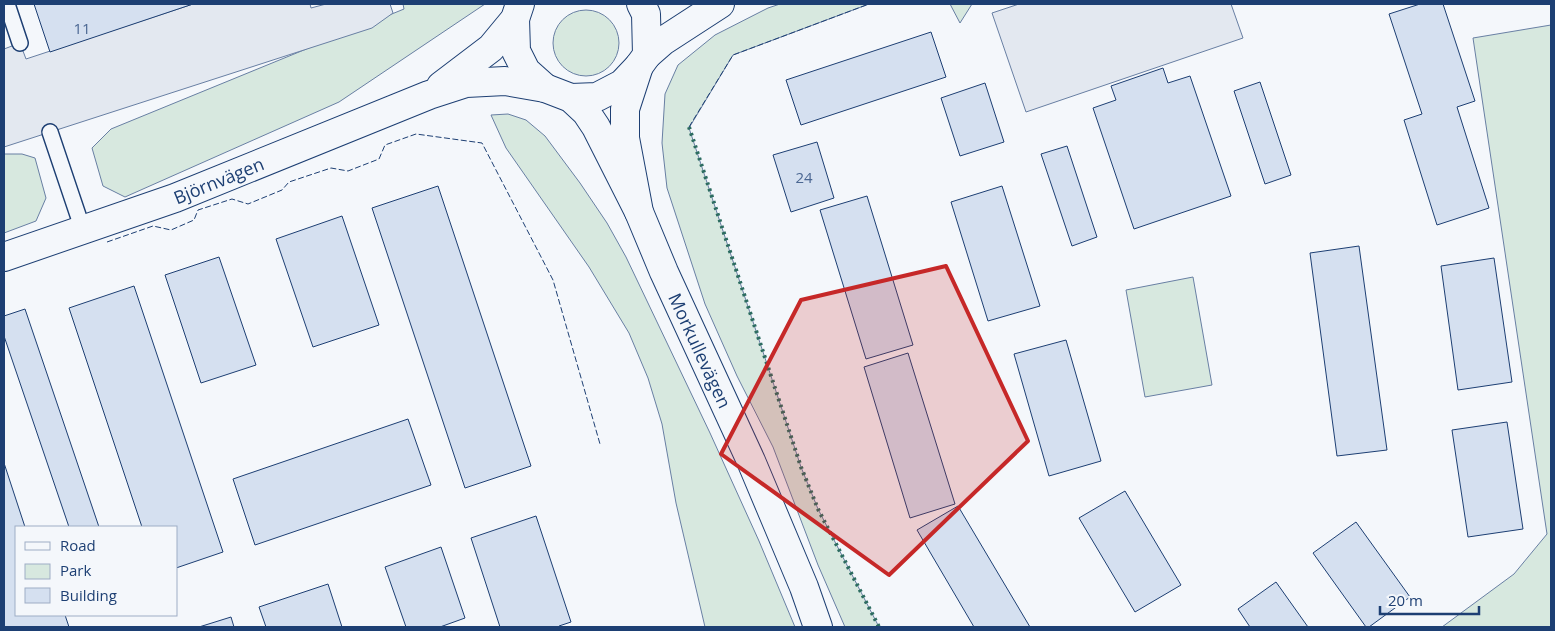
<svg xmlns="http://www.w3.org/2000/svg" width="1555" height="631" font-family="'Open Sans',sans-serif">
<rect width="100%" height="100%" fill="#f4f7fb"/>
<g fill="#d7e8df" stroke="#687fa3">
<path d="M403,4H485L339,102L125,197L103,186L92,148L111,129L404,9Z"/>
<path d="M780,4H869L733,55L689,128L801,467L818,509L879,627H845L818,565L773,447L737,376L705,304L667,188L662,143L665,94L678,65L715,35L768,8Z"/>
<path d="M950,4H972L960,23Z"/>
<circle cx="586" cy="43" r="33"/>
<path d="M1551,25V627H1442L1514,574L1547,534L1473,38Z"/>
<path d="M508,114L526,120L545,136L580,183L607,223L626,257L710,433L759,541L795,627H705L676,503L662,424L648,378L629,333L589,267L506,148L491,115Z"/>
<path d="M4,154H22L35,158L46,198L36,221L4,233Z"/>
<path d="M1193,277L1212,385L1145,397L1126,290Z"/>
</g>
<g fill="#e3e8f0" stroke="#687fa3">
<path d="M193,4H310L311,8L326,4H390L393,13L372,28L4,147V49L20,43L26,59Z"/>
<path d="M1019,4H1231L1243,38L1026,112L992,13Z"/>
</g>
<g fill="#d5e0f0" stroke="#1d3f73">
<path d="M34,4H193L50,52Z"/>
<path d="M1420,4H1443L1475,101L1457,107L1489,208L1437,225L1404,120L1422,114L1389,14Z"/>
<path d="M931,32L946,77L801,125L786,80Z"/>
<path d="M1163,68L1168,83L1190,76L1231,196L1134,229L1093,108L1116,100L1111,86Z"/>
<path d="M1260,82L1291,175L1265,184L1234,91Z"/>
<path d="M985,83L1004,142L960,156L941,98Z"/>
<path d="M817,142L834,198L791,212L773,155Z"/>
<path d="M1067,146L1097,237L1072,246L1041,154Z"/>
<path d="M438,186L531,466L465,488L372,208Z"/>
<path d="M1002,186L1040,306L988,321L951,202Z"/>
<path d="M867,196L913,345L866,359L820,210Z"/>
<path d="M342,216L379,325L313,347L276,239Z"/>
<path d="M1359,246L1387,450L1337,456L1310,253Z"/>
<path d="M219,257L256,365L201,383L165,275Z"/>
<path d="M1494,258L1512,382L1458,390L1441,266Z"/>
<path d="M134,286L223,552L176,568V527H142L69,308Z"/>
<path d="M25,309L99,527H69L4,336V316Z"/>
<path d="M1066,340L1101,461L1049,476L1014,354Z"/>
<path d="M908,353L955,504L910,518L864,367Z"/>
<path d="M408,419L431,485L255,545L233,479Z"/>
<path d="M1507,422L1523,529L1468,537L1452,430Z"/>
<path d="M4,463L25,527H16V615H65L69,627H4Z"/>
<path d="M1125,491L1181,585L1135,612L1079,518Z"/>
<path d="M958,506L1030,627H974L917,530Z"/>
<path d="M536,516L571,622L559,626V627H500L471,538Z"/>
<path d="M1356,522L1410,597L1369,627H1366L1313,553Z"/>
<path d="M441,547L465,618L440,627H406L385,567Z"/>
<path d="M1276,582L1308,627H1250L1238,609Z"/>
<path d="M328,584L342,627H266L259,607Z"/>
<path d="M231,617L234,627H199Z"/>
</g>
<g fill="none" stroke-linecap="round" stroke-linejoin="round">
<defs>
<g id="lane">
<path d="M7,4L20,43"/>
<path d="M50,132L83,230"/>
</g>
<g id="secondary">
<path d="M515,19L516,51L526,71L545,88"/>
<path d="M647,55L663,41L720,4"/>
<path id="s1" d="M639,66L625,109V138L639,212L664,272L751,461L804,587L818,627"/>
<path d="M441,86L491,48L515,19L520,4"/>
<path d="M571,98L597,97L622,84L639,66L647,55L646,14L641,4"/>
<path id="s2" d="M4,257L175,198L429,95L466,83L505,81L545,88L571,98L586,112L596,127L639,212"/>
</g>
</defs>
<use href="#lane" stroke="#1d3f73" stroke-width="18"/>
<use href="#secondary" stroke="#1d3f73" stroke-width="30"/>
<use href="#lane" stroke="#f4f7fb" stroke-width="15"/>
<use href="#secondary" stroke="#f4f7fb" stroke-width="28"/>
<path stroke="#2c6c60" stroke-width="4" stroke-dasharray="2.5 4" stroke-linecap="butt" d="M689,127L801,467L818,509L879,627"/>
<g stroke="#1d3f73" stroke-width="1" stroke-dasharray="6 2.5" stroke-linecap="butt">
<path d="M689,127L733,55L869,4"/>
<path d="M107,242L153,226L171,230L194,220L198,210L232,199L248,204L282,190L289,182L331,168L348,171L379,159L385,145L416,134L482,143L553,280L600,444"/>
</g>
</g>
<path fill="#c62828" fill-opacity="0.2" stroke="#c62828" stroke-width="4" stroke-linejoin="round" d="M946,266L1028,441L889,575L721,454L801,300Z"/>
<g text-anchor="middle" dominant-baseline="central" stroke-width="4" stroke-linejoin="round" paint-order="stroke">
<g font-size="15" fill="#4b6792">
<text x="82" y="28">11</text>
<text x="804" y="177">24</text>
</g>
<g font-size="18" fill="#1d3f73" stroke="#f4f7fb">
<text stroke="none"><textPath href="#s2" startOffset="228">Björnvägen</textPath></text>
<text stroke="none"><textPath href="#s1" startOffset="301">Morkullevägen</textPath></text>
</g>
</g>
<rect width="1555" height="631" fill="none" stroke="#1d3f73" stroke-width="10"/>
<rect x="15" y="526" width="162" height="90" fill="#f4f7fb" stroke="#9eadc5"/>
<rect x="25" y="542" width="25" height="8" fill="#f4f7fb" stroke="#9eadc5"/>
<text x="60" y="551" font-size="15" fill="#1d3f73">Road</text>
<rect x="25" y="564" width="25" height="15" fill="#d7e8df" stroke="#9eadc5"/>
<text x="60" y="576" font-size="15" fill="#1d3f73">Park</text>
<rect x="25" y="588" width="25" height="15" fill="#d5e0f0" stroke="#9eadc5"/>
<text x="60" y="601" font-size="15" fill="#1d3f73">Building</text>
<path d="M1380 606v8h99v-8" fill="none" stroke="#1d3f73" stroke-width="2.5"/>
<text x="1388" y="606" font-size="15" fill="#1d3f73" stroke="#f4f7fb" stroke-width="4" paint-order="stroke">20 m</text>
</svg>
